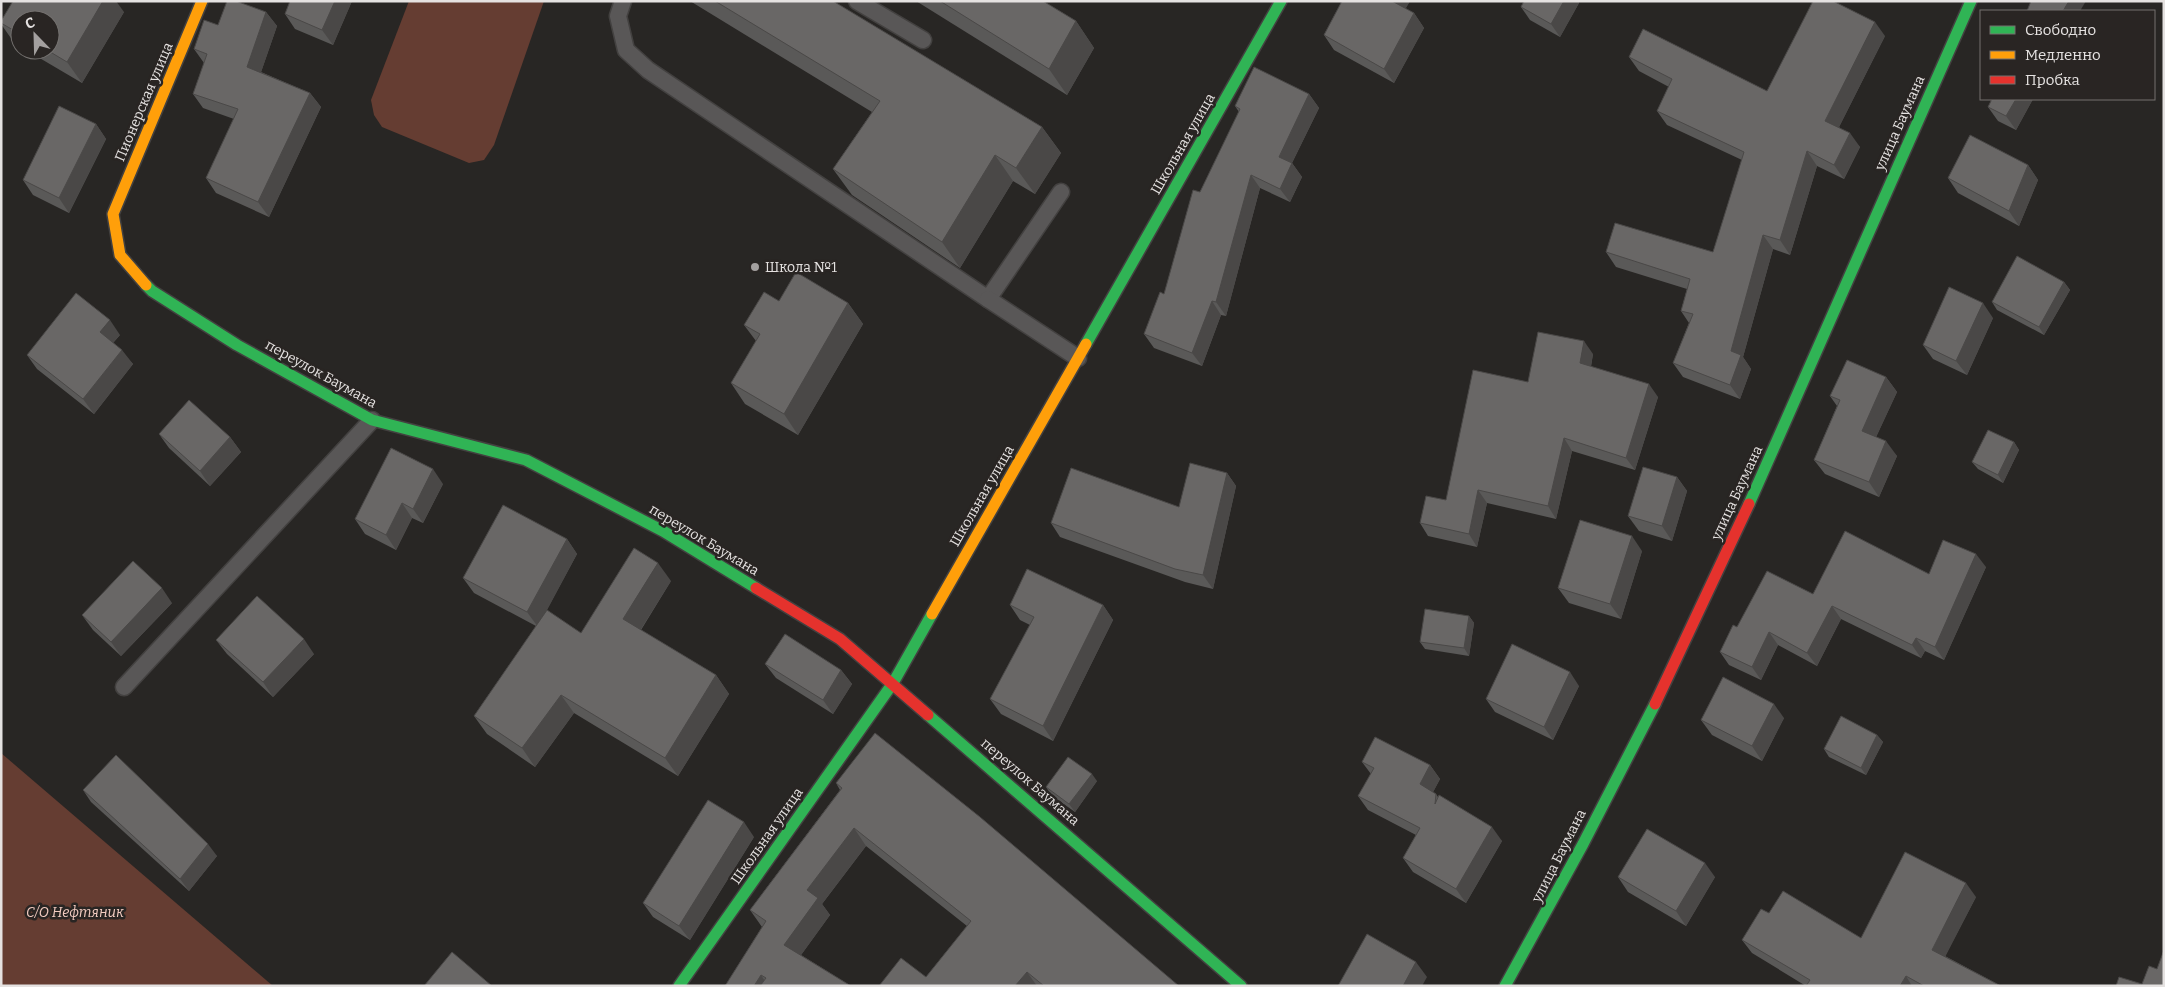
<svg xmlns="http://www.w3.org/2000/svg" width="2165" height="987" font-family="Bitter,serif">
<rect width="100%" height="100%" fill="#282624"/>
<g fill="#653d32">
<path d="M409,1H544L494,145L484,160L469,163L382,127L374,115L371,100Z"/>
<path d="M1,753L273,986H1Z"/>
</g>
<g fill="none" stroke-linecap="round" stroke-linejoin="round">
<defs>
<g id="lane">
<path d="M623,1L618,16L626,50L648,70L988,299L1061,192"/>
<path d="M857,1L923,40"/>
<path d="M988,299L1078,358"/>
<path d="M124,687L372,420"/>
</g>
<g id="fast">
<path d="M146,285L152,291L237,345L372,420L526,460L663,531L756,588"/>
<path d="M1086,344L1281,1"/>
<path d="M1749,504L1971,1"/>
<path d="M928,715L1241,986"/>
<path d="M679,986L893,683L932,614"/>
<path d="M1505,986L1583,844L1655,704"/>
</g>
<g id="slow">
<path d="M146,285L120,255L113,214L202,1"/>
<path d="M932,614L1086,344"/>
</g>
<g id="jam">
<path d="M756,588L840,639L928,715"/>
<path d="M1655,704L1749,504"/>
</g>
</defs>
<use href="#lane" stroke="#434140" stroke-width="19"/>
<use href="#fast" stroke="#434140" stroke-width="14"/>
<use href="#slow" stroke="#434140" stroke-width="14"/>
<use href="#jam" stroke="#434140" stroke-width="14"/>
<use href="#lane" stroke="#595757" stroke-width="16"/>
<use href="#fast" stroke="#30b455" stroke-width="11"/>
<use href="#slow" stroke="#ff9f0a" stroke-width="11"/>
<use href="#jam" stroke="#e5322d" stroke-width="11"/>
</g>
<g fill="#5a5958">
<path d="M290,1H352L333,45L295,29L285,14Z"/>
<path d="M690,1H833L1042,127L1061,153L1035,194L1013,181L960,268L852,195L833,169L872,112Z"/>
<path d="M916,1H1043L1076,21L1094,48L1067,95Z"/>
<path d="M1342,1H1410L1405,9L1414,13L1424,28L1394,83L1334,50L1324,35Z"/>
<path d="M1524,1H1578L1579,3L1560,37L1530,20L1521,7Z"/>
<path d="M124,12L82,83L26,50H50L20,20V47L15,44L1,24V21Z"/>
<path d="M266,12L277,26L261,72L310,93L321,107L269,217L216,193L206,178L234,119L203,108L193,94L204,63L194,49L218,25Z"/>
<path d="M1885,36L1839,127L1860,147L1844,179L1817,166L1790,255L1773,249L1743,357L1751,369L1740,399L1683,377L1673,363L1689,323L1681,311L1687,289L1616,267L1606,252H1713L1742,160L1667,125L1657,111L1669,87L1639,71L1629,57L1767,91Z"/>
<path d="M1309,94L1319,108L1292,163L1302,177L1290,202L1260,188L1226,316L1221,315L1202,366L1154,348L1144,334L1164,294L1200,192L1239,112L1235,106Z"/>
<path d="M1992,99H2033L2016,130L1998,121L1988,107Z"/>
<path d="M96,124L106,139L69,213L33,195L23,180Z"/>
<path d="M2028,165L2038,180L2019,226L1958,193L1948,178Z"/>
<path d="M2064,282L2070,290L2044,335L1997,310L1992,302Z"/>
<path d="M779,301L848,303L863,324L798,435L745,404L731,383L756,341L744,325Z"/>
<path d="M1993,318L1967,375L1933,359L1923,345Z"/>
<path d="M120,335L113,343L133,364L94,414L37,369L27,355Z"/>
<path d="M1593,354L1591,367L1658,397L1635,470L1572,451L1556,519L1487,503L1477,547L1428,536L1420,523L1446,500L1528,382Z"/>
<path d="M1886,377L1897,392L1876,437L1897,456L1879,497L1825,474L1814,460L1837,406L1830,396Z"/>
<path d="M159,434L230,437L241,452L210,486L169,448Z"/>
<path d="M2014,442L2019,450L2003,483L1978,469L1972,462Z"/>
<path d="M1227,473L1236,486L1213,589L1185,582L1060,537L1051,523L1179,507Z"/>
<path d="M1677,477L1687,491L1672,541L1639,531L1628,516Z"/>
<path d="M443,484L423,523L412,518L396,550L365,534L355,519Z"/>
<path d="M567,539L577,554L544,615L581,633L671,581L641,630L716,675L729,694L678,776L574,713L535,767L487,734L474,716L536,626L474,593L463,578Z"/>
<path d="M1642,551L1621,619L1569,603L1558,588Z"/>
<path d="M1986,567L1944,660L1925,651L1921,658L1841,619L1817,666L1778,645L1761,680L1729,665L1720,652L1737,627L1813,594L1929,574Z"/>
<path d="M172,603L121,656L93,630L82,615Z"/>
<path d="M1010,605H1103L1113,620L1053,741L1001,714L990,699L1030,625L1020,620Z"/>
<path d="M1469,616L1474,623L1469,656L1425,649L1420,642Z"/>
<path d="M216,640L314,654L273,697L227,654Z"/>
<path d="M765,664L841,670L852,684L833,714L776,678Z"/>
<path d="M1579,686L1553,740L1495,712L1486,699Z"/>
<path d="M1784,718L1762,761L1712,735L1701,720Z"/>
<path d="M1877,735L1883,742L1866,775L1829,757L1824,749Z"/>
<path d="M1362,762L1430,765L1440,779L1433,792L1436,794L1438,797L1502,841L1466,903L1413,872L1403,858L1416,835L1368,810L1358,796L1371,774Z"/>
<path d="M1097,781L1075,812L1051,795L1046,787Z"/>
<path d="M836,783L1179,986H879L926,977L967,926L866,846L822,904L830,915L801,955L851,986H725L762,927L750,910L840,790Z"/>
<path d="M83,790L217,856L189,891L91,802Z"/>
<path d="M754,837L690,940L653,917L643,903Z"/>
<path d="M1618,877H1715L1686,926L1628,892Z"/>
<path d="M1976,897L1945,956L2001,986H1806L1752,953L1742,940L1769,913L1861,938Z"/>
</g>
<g fill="#4a4847">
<path d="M103,1H116L124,12L82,83L67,62Z"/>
<path d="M335,1H352L333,45L322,30Z"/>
<path d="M1392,1H1410L1402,15Z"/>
<path d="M1564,1H1578L1579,3L1560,37L1551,24Z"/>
<path d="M2069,1H2086L2080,11H2063Z"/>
<path d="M266,12L277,26L258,81L247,67Z"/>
<path d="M1414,13L1424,28L1394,83L1384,69Z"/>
<path d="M1076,21L1094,48L1067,95L1049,69Z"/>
<path d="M1875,22L1885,36L1835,135L1825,121Z"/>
<path d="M310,93L321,107L269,217L258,202Z"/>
<path d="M1309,94L1319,108L1288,171L1279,157Z"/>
<path d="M2016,99H2033L2016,130L2006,116Z"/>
<path d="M96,124L106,139L69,213L59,198Z"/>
<path d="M1042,127L1061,153L1035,194L1016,168Z"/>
<path d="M1850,133L1860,147L1844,179L1834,165Z"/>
<path d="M1807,151L1817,166L1790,255L1780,240Z"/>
<path d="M995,155L1013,181L960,268L942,242Z"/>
<path d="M1292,163L1302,177L1290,202L1280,189Z"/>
<path d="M2028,165L2038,180L2019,226L2009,211Z"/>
<path d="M1251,175L1260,188L1226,316L1216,302Z"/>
<path d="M1763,235L1773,249L1743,357L1751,369L1740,399L1730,385L1731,351Z"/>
<path d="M2064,282L2070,290L2044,335L2039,327Z"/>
<path d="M1212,301L1221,315L1202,366L1192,353Z"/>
<path d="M848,303L863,324L798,435L784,414Z"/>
<path d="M1983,303L1993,318L1967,375L1956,361Z"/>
<path d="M110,320L120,335L110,346L100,332Z"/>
<path d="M1584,341L1593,354L1589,376L1580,363Z"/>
<path d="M122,350L133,364L94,414L83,399Z"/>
<path d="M1886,377L1897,392L1872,446L1862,431Z"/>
<path d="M1649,384L1658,397L1635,470L1626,458Z"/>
<path d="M230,437L241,452L210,486L200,471Z"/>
<path d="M1564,438L1572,451L1556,519L1548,506Z"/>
<path d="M1886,441L1897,456L1879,497L1869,482Z"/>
<path d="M2014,442L2019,450L2003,483L1998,475Z"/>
<path d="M433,469L443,484L423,523L413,509Z"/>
<path d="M1227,473L1236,486L1213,589L1203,575Z"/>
<path d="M1677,477L1687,491L1672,541L1662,526Z"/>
<path d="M1478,490L1487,503L1477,547L1469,534Z"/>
<path d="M402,503L412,518L396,550L386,535Z"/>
<path d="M1632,536L1642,551L1621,619L1610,604Z"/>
<path d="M567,539L577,554L538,627L527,612Z"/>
<path d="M1976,554L1986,567L1944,660L1935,647Z"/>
<path d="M658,563L671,581L636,637L623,619Z"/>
<path d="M162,588L172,603L121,656L111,642Z"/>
<path d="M1103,605L1113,620L1053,741L1043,726Z"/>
<path d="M1832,606L1841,619L1817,666L1807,653Z"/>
<path d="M1469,616L1474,623L1469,656L1464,648Z"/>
<path d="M1769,632L1778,645L1761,680L1752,667Z"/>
<path d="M1916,638L1925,651L1921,658L1912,645Z"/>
<path d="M304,639L314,654L273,697L263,682Z"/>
<path d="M841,670L852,684L833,714L823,700Z"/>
<path d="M1570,672L1579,686L1553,740L1544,727Z"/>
<path d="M716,675L729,694L678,776L665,758Z"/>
<path d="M561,695L574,713L535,767L522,748Z"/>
<path d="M1774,704L1784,718L1762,761L1752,746Z"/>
<path d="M1877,735L1883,742L1866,775L1861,768Z"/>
<path d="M1430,765L1440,779L1430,798L1420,784Z"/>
<path d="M1092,774L1097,781L1075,812L1069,804Z"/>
<path d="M744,822L754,837L690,940L679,926Z"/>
<path d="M1492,827L1502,841L1466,903L1456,889Z"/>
<path d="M854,828L866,846L822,904L830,915L796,962L784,945L807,890Z"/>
<path d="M208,844L217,856L189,891L180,879Z"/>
<path d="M1705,863L1715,877L1686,926L1676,911Z"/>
<path d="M1966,883L1976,897L1942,963L1932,950Z"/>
<path d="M1416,962L1427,977L1422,986H1403Z"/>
<path d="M1027,972L1037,986H1015Z"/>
<path d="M761,975L768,986H754Z"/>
<path d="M1906,976L1912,986H1900Z"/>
</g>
<g fill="#696766" stroke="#4a4847">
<path d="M13,1H103L67,62L47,50H50V20H20V34L1,23V21Z"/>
<path d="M227,1H236L266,12L247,67L310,93L258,202L206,178L238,109L193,94L207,54L194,49L204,20L218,25Z"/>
<path d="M290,1H335L322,30L285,14Z"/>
<path d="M715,1H833L1042,127L1016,168L995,155L942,242L833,169L880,101Z"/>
<path d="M940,1H1043L1076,21L1049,69Z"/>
<path d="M1342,1H1392L1414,13L1384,69L1324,35Z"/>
<path d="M1524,1H1564L1551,24L1521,7Z"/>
<path d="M1813,1H1833L1875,22L1825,121L1850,133L1834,165L1807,151L1780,240L1763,235L1731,351L1741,355L1730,385L1673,363L1693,314L1681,311L1690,279L1606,252L1615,223L1713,252L1744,152L1657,111L1672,79L1629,57L1643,29L1767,91Z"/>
<path d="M2031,1H2069L2063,11H2027Z"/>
<path d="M1254,67L1309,94L1279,157L1292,163L1280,189L1251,175L1216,302L1212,301L1192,353L1144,334L1160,292L1164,294L1193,190L1200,192L1240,109L1235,106Z"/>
<path d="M1992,99H2016L2006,116L1988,107Z"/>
<path d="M59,106L96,124L59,198L23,180Z"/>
<path d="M1970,135L2028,165L2009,211L1948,178Z"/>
<path d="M2017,256L2064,282L2039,327L1992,302Z"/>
<path d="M796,272L848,303L784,414L731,383L760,334L744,325L764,292L779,301Z"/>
<path d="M1949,287L1983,303L1956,361L1923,345Z"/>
<path d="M76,293L110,320L100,332L122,350L83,399L27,355Z"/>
<path d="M1538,332L1584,341L1580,363L1649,384L1626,458L1564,438L1548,506L1478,490L1469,534L1420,523L1426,496L1446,500L1473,370L1528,382Z"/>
<path d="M1847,360L1886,377L1862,431L1886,441L1869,482L1814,460L1840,400L1830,396Z"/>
<path d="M189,400L230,437L200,471L159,434Z"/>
<path d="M1988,430L2014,442L1998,475L1972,462Z"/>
<path d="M391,448L433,469L413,509L402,503L386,535L355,519Z"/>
<path d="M1190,463L1227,473L1203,575L1175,569L1051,523L1071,468L1179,507Z"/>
<path d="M1643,467L1677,477L1662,526L1628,516Z"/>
<path d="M503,505L567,539L527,612L463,578Z"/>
<path d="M1580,520L1632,536L1610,604L1558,588Z"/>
<path d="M1845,531L1929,574L1943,540L1976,554L1935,647L1916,638L1912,645L1832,606L1807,653L1769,632L1752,667L1720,652L1733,625L1737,627L1767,571L1813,594Z"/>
<path d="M634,548L658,563L623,619L716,675L665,758L561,695L522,748L474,716L547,610L581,633Z"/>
<path d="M133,561L162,588L111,642L82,615Z"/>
<path d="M1027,569L1103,605L1043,726L990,699L1034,617L1010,605Z"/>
<path d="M257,596L304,639L263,682L216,640Z"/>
<path d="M1425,609L1469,616L1464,648L1420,642Z"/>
<path d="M785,634L841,670L823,700L765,664Z"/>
<path d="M1512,644L1570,672L1544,727L1486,699Z"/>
<path d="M1723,677L1774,704L1752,746L1701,720Z"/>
<path d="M1841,716L1877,735L1861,768L1824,749Z"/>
<path d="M875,733L980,817L1179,986H1044L1027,972L1015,986H879L901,958L926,977L971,921L854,828L807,890L818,898L784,945L851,986H760L766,978L761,975L754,986H725L766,921L750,910L842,788L836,783Z"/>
<path d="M1375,737L1430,765L1420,784L1436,794L1435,804L1439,795L1492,827L1456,889L1403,858L1420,828L1358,796L1374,768L1362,762Z"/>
<path d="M116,755L208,844L180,879L83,790Z"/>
<path d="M1068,757L1092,774L1069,804L1046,787Z"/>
<path d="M708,800L744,822L679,926L643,903Z"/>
<path d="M1647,829L1705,863L1676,911L1618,877Z"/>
<path d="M1905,852L1966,883L1932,950L2001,986H1924L1906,976L1900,986H1806L1810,980L1742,940L1761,909L1769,913L1783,891L1861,938Z"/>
<path d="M1367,934L1416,962L1403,986H1338Z"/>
<path d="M2164,950V986H2116L2119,977L2142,984L2149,966L2157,969Z"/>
<path d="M452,952L492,986H424Z"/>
</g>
<circle fill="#a3a09f" stroke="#292523" stroke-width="2" cx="755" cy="267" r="5"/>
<g text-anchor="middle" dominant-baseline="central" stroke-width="5" stroke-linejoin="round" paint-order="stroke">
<g font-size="14" fill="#e5e2e1" stroke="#292523">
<text transform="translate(144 102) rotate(-67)">Пионерская улица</text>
<text transform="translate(1900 123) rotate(-66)">улица Баумана</text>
<text transform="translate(1183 144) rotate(-60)">Школьная улица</text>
<text transform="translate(321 374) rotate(29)">переулок Баумана</text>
<text transform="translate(1737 493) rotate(-65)">улица Баумана</text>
<text transform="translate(982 496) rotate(-60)">Школьная улица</text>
<text transform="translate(704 540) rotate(31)">переулок Баумана</text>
<text transform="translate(1030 782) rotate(41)">переулок Баумана</text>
<text transform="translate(767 836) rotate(-55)">Школьная улица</text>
<text transform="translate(1559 856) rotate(-63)">улица Баумана</text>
</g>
<g font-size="14" fill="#e5e2e1" stroke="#292523" text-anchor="start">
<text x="765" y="267">Школа №1</text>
</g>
<g font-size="14" font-style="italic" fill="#f3ccc1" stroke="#292523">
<text x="75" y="912">С/О Нефтяник</text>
</g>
</g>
<rect width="2165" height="987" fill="none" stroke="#e5e2e1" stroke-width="5"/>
<rect x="1980" y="10" width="175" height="90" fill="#292523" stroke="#74716f"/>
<rect x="1990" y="26" width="25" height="8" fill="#30b455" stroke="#74716f"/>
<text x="2025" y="35" font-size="15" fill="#e5e2e1">Свободно</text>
<rect x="1990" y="51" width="25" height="8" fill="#ff9f0a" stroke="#74716f"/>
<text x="2025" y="60" font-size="15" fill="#e5e2e1">Медленно</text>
<rect x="1990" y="76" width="25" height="8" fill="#e5322d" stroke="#74716f"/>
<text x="2025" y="85" font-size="15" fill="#e5e2e1">Пробка</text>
<g transform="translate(35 35) rotate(337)"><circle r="24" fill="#292523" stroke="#74716f"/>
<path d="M0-4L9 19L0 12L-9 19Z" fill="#a3a09f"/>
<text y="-8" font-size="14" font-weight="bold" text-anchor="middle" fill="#e5e2e1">С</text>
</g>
</svg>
